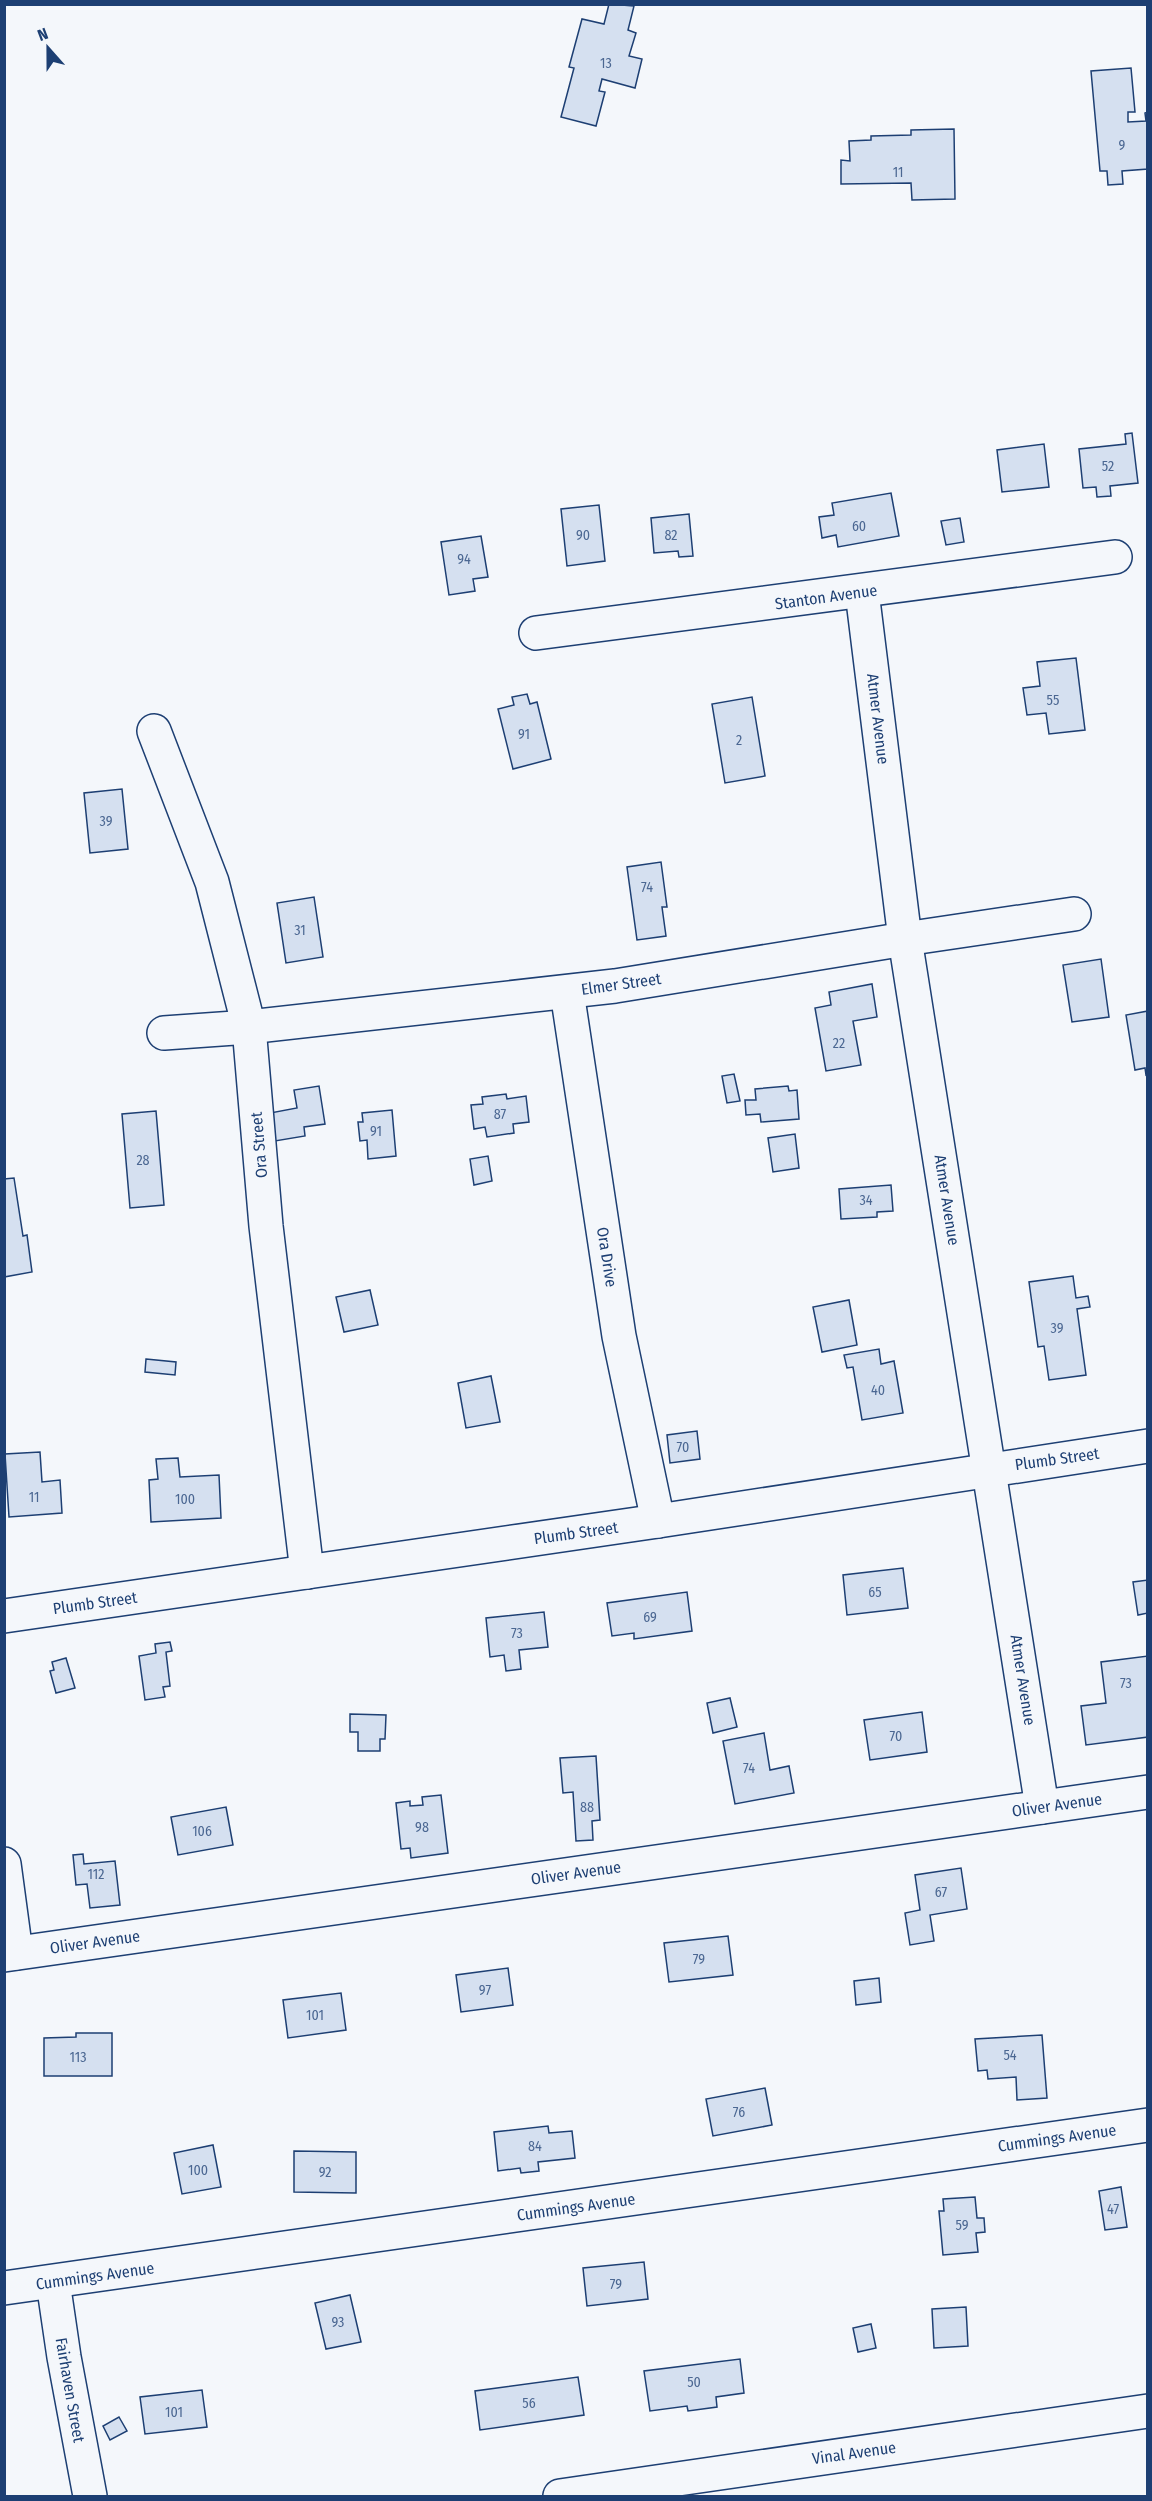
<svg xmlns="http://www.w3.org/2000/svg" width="1152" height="2501" font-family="'Fira Sans Condensed',sans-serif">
<rect width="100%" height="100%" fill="#f4f7fb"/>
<g fill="#d5e0f0" stroke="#1d3f73" stroke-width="1.5">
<path d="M609,4L634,6L628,30L636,33L629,56L642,59L635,88L602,79L599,91L605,92L596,126L561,117L574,68L569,67L582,19L604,24Z"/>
<path d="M1131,68L1135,112H1128V122L1146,121L1145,113L1148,112V169L1122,171L1123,184L1108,185L1107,171H1100L1091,71Z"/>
<path d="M954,129L955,199L912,200L911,183L841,184V160L850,161L849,141L871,140V136L911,135V130Z"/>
<path d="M1132,433L1138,483L1110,486L1111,496L1097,497L1096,487L1083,488L1079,449L1126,444L1125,434Z"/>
<path d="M1044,444L1049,487L1002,492L997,450Z"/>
<path d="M891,493L899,536L838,547L836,535L822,538L819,517L834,515L832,503Z"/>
<path d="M599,505L605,561L567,566L561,509Z"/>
<path d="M689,514L693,556L679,557L678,551L654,553L651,518Z"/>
<path d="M960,518L964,542L946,545L941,521Z"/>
<path d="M481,536L488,577L473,579L475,591L449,595L441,542Z"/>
<path d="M1076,658L1085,730L1049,734L1046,713L1027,715L1023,688L1040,686L1037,662Z"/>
<path d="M527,694L530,704L537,702L551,759L513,769L498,709L514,705L512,697Z"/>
<path d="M752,697L765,776L725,783L712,704Z"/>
<path d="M122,789L128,849L90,853L84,793Z"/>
<path d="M661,862L667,907H662L666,936L637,940L627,867Z"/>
<path d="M314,897L323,957L286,963L277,903Z"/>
<path d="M1101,959L1109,1017L1072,1022L1063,965Z"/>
<path d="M872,984L877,1017L853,1021L861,1065L826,1071L815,1008L831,1005L829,992Z"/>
<path d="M1148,1011V1074L1146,1075L1145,1068L1135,1070L1126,1015Z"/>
<path d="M734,1074L740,1101L727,1103L722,1076Z"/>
<path d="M319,1086L325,1124L304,1127L305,1136L275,1141L270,1113L297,1108L294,1090Z"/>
<path d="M788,1086L789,1091L797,1090L799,1119L761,1122L760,1114L746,1115L745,1100H756L755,1089Z"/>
<path d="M506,1094L507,1099L526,1096L529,1122L513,1124L514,1133L487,1137L485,1127L474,1129L471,1105L483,1104L482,1097Z"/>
<path d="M392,1110L396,1156L368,1159L367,1140L360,1141L358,1122H363L362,1113Z"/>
<path d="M156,1111L164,1205L130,1208L122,1114Z"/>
<path d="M795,1134L799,1168L773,1172L768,1138Z"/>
<path d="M488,1156L492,1181L474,1185L470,1159Z"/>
<path d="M14,1178L23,1236L27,1235L32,1272L4,1277V1179Z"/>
<path d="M891,1185L893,1211L877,1212V1217L841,1219L839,1189Z"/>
<path d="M1073,1276L1076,1298L1088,1296L1090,1307L1077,1309L1086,1375L1049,1380L1044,1346L1038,1347L1029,1282Z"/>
<path d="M370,1290L378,1325L344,1332L336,1297Z"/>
<path d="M849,1300L857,1345L822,1352L813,1307Z"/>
<path d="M879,1349L881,1364L894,1361L903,1413L862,1420L853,1367L847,1368L844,1355Z"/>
<path d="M146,1359L176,1362L175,1375L145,1372Z"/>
<path d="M491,1376L500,1422L466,1428L458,1383Z"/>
<path d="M697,1431L700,1459L670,1463L667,1435Z"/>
<path d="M40,1452L42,1482L60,1480L62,1513L9,1517L5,1454Z"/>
<path d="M178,1458L180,1477L219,1475L221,1518L151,1522L149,1480L158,1479L156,1459Z"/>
<path d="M903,1568L908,1608L847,1615L843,1575Z"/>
<path d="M1148,1580V1613L1138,1615L1133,1582Z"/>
<path d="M687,1592L692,1631L634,1639V1633L612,1636L607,1603Z"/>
<path d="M544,1612L548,1647L519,1650L521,1669L506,1671L504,1655L490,1657L486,1618Z"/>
<path d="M170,1642L172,1651L166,1652L170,1686L163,1687L165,1697L145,1700L139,1656L156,1653L155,1644Z"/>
<path d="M1148,1656V1737L1086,1745L1081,1706L1106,1703L1101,1662Z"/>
<path d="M66,1658L75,1688L56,1693L50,1671L54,1670L52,1662Z"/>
<path d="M730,1698L737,1727L713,1733L707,1703Z"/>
<path d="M922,1712L927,1752L870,1760L864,1720Z"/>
<path d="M350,1714L386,1715L385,1739H380V1751H358V1732H350Z"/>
<path d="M764,1733L770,1770L789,1766L794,1793L735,1804L723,1741Z"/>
<path d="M596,1756L600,1820L592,1821L593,1840L576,1841L573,1792L563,1793L560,1758Z"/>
<path d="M441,1795L448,1853L411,1858L410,1848L401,1849L396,1803L410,1801V1806L423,1805L422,1797Z"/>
<path d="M226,1807L233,1845L178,1855L171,1817Z"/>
<path d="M83,1854L84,1864L115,1861L120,1905L90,1908L87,1884L76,1885L73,1855Z"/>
<path d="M961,1868L967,1909L930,1915L934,1941L910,1945L905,1913L920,1910L915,1875Z"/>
<path d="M728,1936L733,1975L669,1982L664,1943Z"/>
<path d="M508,1968L513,2005L461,2012L456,1975Z"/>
<path d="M879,1978L881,2002L856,2005L854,1981Z"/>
<path d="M341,1993L346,2030L288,2038L283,2000Z"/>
<path d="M76,2033H112V2076H44V2038L76,2037Z"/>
<path d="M1042,2035L1047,2098L1017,2100L1016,2077L988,2079L987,2070L978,2071L975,2039Z"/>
<path d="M765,2088L772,2125L713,2136L706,2099Z"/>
<path d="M548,2126L549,2133L572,2131L575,2158L538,2162L539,2171L521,2173L520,2168L498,2171L494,2132Z"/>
<path d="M213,2145L221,2187L182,2194L174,2153Z"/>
<path d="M294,2151L356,2152V2193L294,2192Z"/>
<path d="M1121,2187L1127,2227L1105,2230L1099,2191Z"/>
<path d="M975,2197L977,2218H984L985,2232L976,2233L978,2252L943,2255L939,2211H944L943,2199Z"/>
<path d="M644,2262L648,2299L587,2306L583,2268Z"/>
<path d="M350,2295L361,2342L326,2349L315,2303Z"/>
<path d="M966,2307L968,2346L934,2348L932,2309Z"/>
<path d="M871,2324L876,2348L858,2352L853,2328Z"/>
<path d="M740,2359L744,2393L716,2397L717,2407L688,2411L687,2406L650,2411L644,2371Z"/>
<path d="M578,2377L584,2415L480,2430L475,2391Z"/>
<path d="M202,2390L207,2427L145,2434L140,2397Z"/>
<path d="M119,2417L127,2431L110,2440L103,2426Z"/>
</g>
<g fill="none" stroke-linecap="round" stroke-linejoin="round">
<defs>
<g id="minor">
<path d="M862,592L905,939L1042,1807"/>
<path d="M536,633L1115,557"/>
<path d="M154,731L212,882L249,1027L266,1226L307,1572"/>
<path d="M567,992L619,1336L658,1521"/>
<path d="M164,1033L249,1027L615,986L905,939L1074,914"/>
<path d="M4,1616L658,1521L1148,1446"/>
<path d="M4,1864L16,1953"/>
<path d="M4,1955L1148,1792"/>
<path d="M53,2282L64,2357L90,2496"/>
<path d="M4,2288L1148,2125"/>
<path d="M560,2496L1148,2411"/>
</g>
</defs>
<use href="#minor" stroke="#1d3f73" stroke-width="36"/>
<use href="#minor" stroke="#f4f7fb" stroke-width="33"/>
</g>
<g text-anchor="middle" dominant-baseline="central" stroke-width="4.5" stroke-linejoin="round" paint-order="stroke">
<g font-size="14" fill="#4b6792">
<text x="606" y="63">13</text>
<text x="1122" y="145">9</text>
<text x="898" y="172">11</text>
<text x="1108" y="466">52</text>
<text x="859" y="526">60</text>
<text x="583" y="535">90</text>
<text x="671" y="535">82</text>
<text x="464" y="559">94</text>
<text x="1053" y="700">55</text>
<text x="524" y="734">91</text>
<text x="739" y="740">2</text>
<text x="106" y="821">39</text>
<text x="647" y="887">74</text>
<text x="300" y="930">31</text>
<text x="839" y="1043">22</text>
<text x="500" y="1114">87</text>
<text x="376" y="1131">91</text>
<text x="143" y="1160">28</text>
<text x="866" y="1200">34</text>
<text x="1057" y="1328">39</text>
<text x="878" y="1390">40</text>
<text x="683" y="1447">70</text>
<text x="34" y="1497">11</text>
<text x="185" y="1499">100</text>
<text x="875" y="1592">65</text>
<text x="650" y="1617">69</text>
<text x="517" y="1633">73</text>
<text x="1126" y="1683">73</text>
<text x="896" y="1736">70</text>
<text x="749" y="1768">74</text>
<text x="587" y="1807">88</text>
<text x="422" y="1827">98</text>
<text x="202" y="1831">106</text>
<text x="96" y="1874">112</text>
<text x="941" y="1892">67</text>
<text x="699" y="1959">79</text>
<text x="485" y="1990">97</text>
<text x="315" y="2015">101</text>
<text x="1010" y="2055">54</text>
<text x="78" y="2057">113</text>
<text x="739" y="2112">76</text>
<text x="535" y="2146">84</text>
<text x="198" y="2170">100</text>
<text x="325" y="2172">92</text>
<text x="1113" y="2209">47</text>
<text x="962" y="2225">59</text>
<text x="616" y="2284">79</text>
<text x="338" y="2322">93</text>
<text x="694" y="2382">50</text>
<text x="529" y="2403">56</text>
<text x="174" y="2412">101</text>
</g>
<g font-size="16" fill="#1d3f73" stroke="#f4f7fb">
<text transform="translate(826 597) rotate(-8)">Stanton Avenue</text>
<text transform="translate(878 719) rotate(83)">Atmer Avenue</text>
<text transform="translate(621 984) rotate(-8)">Elmer Street</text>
<text transform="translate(259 1145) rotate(-95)">Ora Street</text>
<text transform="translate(947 1200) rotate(81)">Atmer Avenue</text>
<text transform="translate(607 1257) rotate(81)">Ora Drive</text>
<text transform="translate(1057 1459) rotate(-8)">Plumb Street</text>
<text transform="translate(576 1533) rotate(-8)">Plumb Street</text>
<text transform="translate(95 1603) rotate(-8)">Plumb Street</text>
<text transform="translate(1023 1680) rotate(81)">Atmer Avenue</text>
<text transform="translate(1057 1805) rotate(-8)">Oliver Avenue</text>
<text transform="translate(576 1873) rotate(-8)">Oliver Avenue</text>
<text transform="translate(95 1942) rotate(-8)">Oliver Avenue</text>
<text transform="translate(1057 2138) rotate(-8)">Cummings Avenue</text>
<text transform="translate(576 2207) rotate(-8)">Cummings Avenue</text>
<text transform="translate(95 2276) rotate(-8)">Cummings Avenue</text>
<text transform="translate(70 2390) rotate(80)">Fairhaven Street</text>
<text transform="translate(854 2453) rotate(-8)">Vinal Avenue</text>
</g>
</g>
<rect width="1152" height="2501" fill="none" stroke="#1d3f73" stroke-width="12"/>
<g transform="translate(48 48) rotate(339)" stroke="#f4f7fb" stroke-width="4.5" paint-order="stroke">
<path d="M0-4.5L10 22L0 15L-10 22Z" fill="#1d3f73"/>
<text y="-9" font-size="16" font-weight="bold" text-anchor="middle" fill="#1d3f73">N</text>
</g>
</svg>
